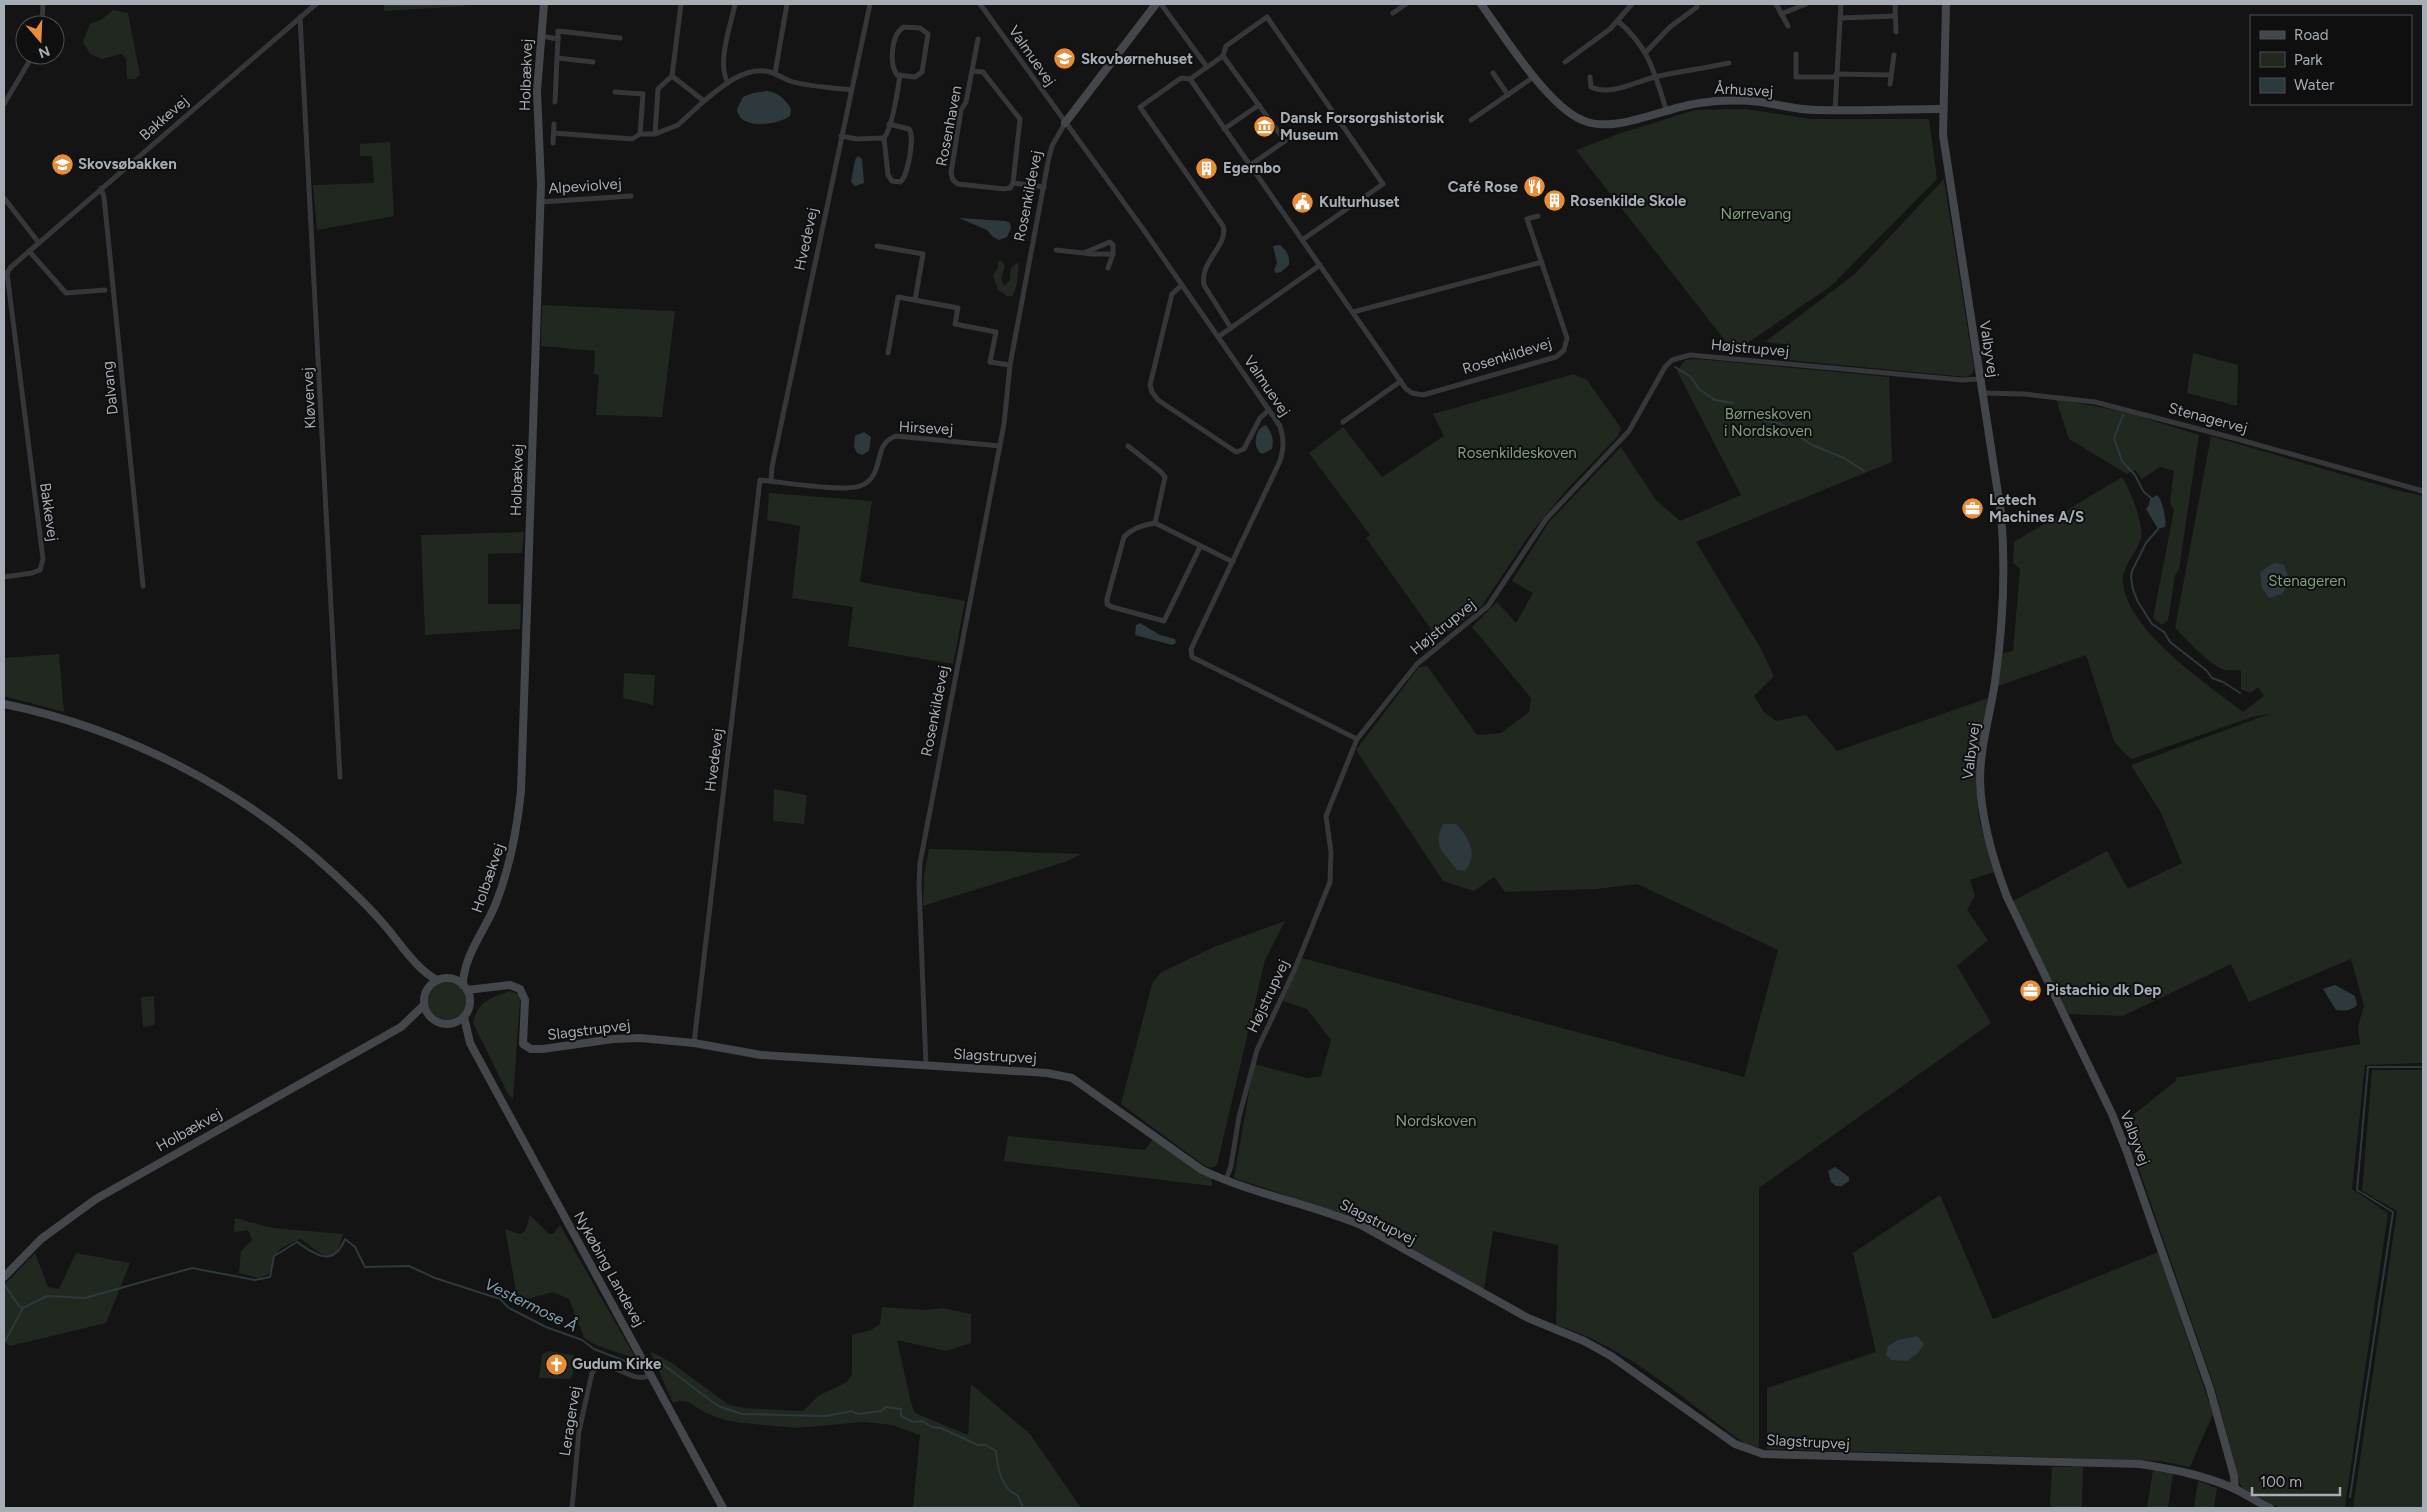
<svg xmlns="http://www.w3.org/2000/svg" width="2427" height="1512" font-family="Figtree,sans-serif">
<rect width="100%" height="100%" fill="#141415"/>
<g fill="#202820">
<path d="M384,4H466L465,6L384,11Z"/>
<path d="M113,10L128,13L140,75L135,79H127L126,58L121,54L102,59L90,54L83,42L90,24L101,20Z"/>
<path d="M1746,109L1810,119H1929L1937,179L1831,286L1734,352L1576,150L1621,133L1695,110Z"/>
<path d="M390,142L394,216L317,230L313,185L374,183L372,156H360V144Z"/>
<path d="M1944,179L1974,369L1972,374L1967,377L1788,360L1791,345L1765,342L1855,274Z"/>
<path d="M998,261H1002L1005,267L1001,278L1004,286L1010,280L1011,268L1019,262L1017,283L1013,296H1007L998,290L993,275L998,268Z"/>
<path d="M542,305L675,311L662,417L596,415L599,375L594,374L595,351L541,346Z"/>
<path d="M2193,353L2238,365L2237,406L2187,393Z"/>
<path d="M1698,359L1889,377L1892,462L1696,542L1760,647L1774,676L1754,696L1764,712L1776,721L1806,715L1837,751L1988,698L1976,782L1979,819L1994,872L1970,880L1975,896L1967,910L1988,940L1957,966L1991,1023L1759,1188V1447L1748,1446C1687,1403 1629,1347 1556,1325L1558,1245L1493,1231L1484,1290L1364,1221L1234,1178L1254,1064L1307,1078L1321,1076L1331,1040L1307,1009L1283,1001L1302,958L1744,1077L1778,950L1637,884L1596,889L1505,892L1494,877L1474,891L1443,881L1356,750L1419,667L1427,666L1477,735L1501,733L1529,712L1531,698L1472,627L1497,602L1516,623L1533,593L1512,581L1549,522L1621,447L1656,500L1680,521L1741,495L1677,371L1685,360Z"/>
<path d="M1574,374L1587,380L1621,428L1618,436L1568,488L1530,534L1481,607L1438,639L1366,538L1370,535L1309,453L1343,427L1382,477L1444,436L1433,414Z"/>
<path d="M2056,399L2125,412L2199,435L2179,569L2175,575L2168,620L2162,625L2153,618L2174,510L2170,502L2174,471L2160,467L2142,479L2135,470L2127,474L2069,439Z"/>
<path d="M2211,436L2396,490L2423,496V1063L2365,1065L2352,1189L2388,1213L2345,1506L2353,1507L2397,1211L2362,1191L2372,1070H2423V1508H2280L2244,1490L2240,1484L2215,1389L2123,1123L2177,1080L2175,1078L2360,1044L2358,1026L2364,1006L2351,959L2249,1002L2231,964L2123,1016L2068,1014L2013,901L2107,851L2128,889L2182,863L2161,813L2131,765L2269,714L2252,717L2132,759L2125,754L2114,741L2086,655L1998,686L2003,653L2013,651L2020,569L2013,563L2014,542L2122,477C2130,489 2144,525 2141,538C2137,553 2121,567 2123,584C2130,633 2206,683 2243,712L2264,696L2258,687L2251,693L2241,689V671C2235,669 2231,671 2226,670C2211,667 2186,639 2175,628Z"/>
<path d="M769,493L872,501L860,582L965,601L953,664L848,646L853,607L792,598L800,526L767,520Z"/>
<path d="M524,532L522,553L488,554V604H521L520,629L425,635L421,535Z"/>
<path d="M59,654L64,712L4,696V658Z"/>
<path d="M624,673L655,675L653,705L623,698Z"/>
<path d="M774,789L807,795L804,824L773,821Z"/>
<path d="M929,849H934L1081,854L1065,862L923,906L924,876Z"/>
<path d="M1285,921L1265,960L1217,1165L1211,1168L1205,1166L1121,1104L1152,984L1160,973L1216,946Z"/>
<circle cx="447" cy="1001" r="19"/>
<path d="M510,991L519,995L520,1000L513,1099L508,1094L473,1023C479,1000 489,999 510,991Z"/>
<path d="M154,996L155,1025L143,1027L141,997Z"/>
<path d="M1008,1136L1145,1150L1154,1138L1212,1178V1186L1004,1161Z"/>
<path d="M1940,1195L1993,1319L2158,1252L2213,1414L2190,1467L2159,1461L2136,1460L1767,1449V1388L1876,1352L1853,1253Z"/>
<path d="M530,1215L549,1234H553L560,1225L636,1359L596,1345L584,1338L569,1299L553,1292L518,1302L505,1229L520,1234L525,1231Z"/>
<path d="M235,1218L273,1228L343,1234C341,1239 340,1245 338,1249C328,1266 309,1244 301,1239C273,1251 279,1248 269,1274L259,1278L239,1273L241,1251L252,1240L248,1230L234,1232Z"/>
<path d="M35,1253L48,1287L59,1289L76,1253L130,1263L106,1323L10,1346L4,1341V1285Z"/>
<path d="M882,1307L926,1310L943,1308L971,1314V1343L946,1351L897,1340L911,1403L915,1413L968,1435L971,1384L1030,1434L1081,1508L913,1507L920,1435L892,1425L864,1422L796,1428L743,1423L725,1420L706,1413L688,1402L679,1401L673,1403L650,1351L672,1363L729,1405L744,1408L803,1411L818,1396L847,1382L852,1374V1335L871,1330L880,1324Z"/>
<path d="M549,1351L573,1355V1374L570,1379L539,1378L542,1354Z"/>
<path d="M2052,1467H2083L2082,1508H2055L2050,1505Z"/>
<path d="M2153,1470L2173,1474L2168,1508H2147Z"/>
<path d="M2198,1481L2217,1488L2214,1508H2194Z"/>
</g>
<g fill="#2d393d">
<path d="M767,91C778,92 786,100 791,109L790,116C778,125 739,131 737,109L743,97L753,93Z"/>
<path d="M858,156L862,159L864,183L855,186L851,182L855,160Z"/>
<path d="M959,218L1005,221L1010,223L1011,228L1007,237L999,240L993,237L987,230Z"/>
<path d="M1280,245C1287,251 1290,256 1289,265L1281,272L1276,273L1274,270L1277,263L1273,246Z"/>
<path d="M1266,425C1272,433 1274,439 1272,449L1262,454C1252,448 1254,429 1266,425Z"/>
<path d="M864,432L871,437L869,451L862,455L857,453L854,447L855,436Z"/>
<path d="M2157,495C2162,499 2167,520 2165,527L2158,529L2146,509L2149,505L2150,499Z"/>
<path d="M2274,563L2284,565L2290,581L2282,594L2269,598L2262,588L2260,572Z"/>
<path d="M1140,623L1160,635L1175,639L1176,643L1172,645L1135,635L1136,625Z"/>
<path d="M1443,824H1456C1469,838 1479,854 1465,871L1457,870C1444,852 1432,848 1443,824Z"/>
<path d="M2335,985L2355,996L2357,1005C2351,1011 2344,1011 2336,1010L2323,989Z"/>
<path d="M1835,1167L1849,1177V1181L1842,1186H1836L1831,1182L1828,1171Z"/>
<path d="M1917,1336L1924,1344L1918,1353L1907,1361L1891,1360L1886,1355L1888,1346L1898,1340Z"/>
</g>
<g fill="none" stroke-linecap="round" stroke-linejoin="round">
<g stroke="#2d393d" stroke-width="2">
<path d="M1675,367L1691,377L1699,389L1715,400L1733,403"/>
<path d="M1749,412L1758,419L1781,424L1812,445L1844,458L1864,471"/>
<path d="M2123,415L2114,438L2122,461L2135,475L2143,491L2151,498"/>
<path d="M2158,529L2146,543L2132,571L2131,577L2133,590L2138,602L2152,624L2164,632L2170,642L2206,670L2212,678L2223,682L2240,693"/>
<path d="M4,1284L19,1306L23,1308"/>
<path d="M4,1343L23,1308L47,1296L85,1298L192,1268L255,1280L270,1277L274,1256L297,1242C316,1255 333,1268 345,1239L355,1247L365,1267L409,1266L435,1278L500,1299L509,1308L546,1327L582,1340L594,1349L633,1364L640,1363"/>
<path d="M647,1362L657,1360L718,1406L742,1414L826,1416L851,1411L858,1414L881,1411L886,1407L901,1409V1416L913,1422L922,1421L932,1427L941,1428L978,1445H986L996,1451C997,1464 999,1478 1008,1489C1010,1492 1014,1493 1018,1496L1023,1508"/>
<path d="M2350,1497L2393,1212L2357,1190L2368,1067H2423"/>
</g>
<g stroke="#35373a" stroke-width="5">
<path d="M980,4L1143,229L1280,426C1284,439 1284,448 1280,461L1191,649L1192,657L1357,739"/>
<path d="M1161,4L1207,67"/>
<path d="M1776,4L1788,26"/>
<path d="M1895,4L1896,32"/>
<path d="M1393,13L1406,4"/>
<path d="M1781,14L1806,4"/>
<path d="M300,17L340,777"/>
<path d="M1842,18L1895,16"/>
<path d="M1618,21C1649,48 1654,71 1666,109"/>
<path d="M42,25L43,4"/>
<path d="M904,27L920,28L928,34L922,72L915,77L897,75C889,64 891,34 904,27Z"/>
<path d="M541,36L558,39L557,58L593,62"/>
<path d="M558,39V31L620,38"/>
<path d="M978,39L966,102L961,110L951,173L953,180L958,184L1004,189L1010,188L1013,183L1044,187"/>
<path d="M1646,52L1670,27L1697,7"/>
<path d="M1796,54V77H1836"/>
<path d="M1223,56L1226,46L1267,17L1383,184L1302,240"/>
<path d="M1565,62L1610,29L1632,4"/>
<path d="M972,71L983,72L1020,119L1013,183"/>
<path d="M775,73L787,4"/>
<path d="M1493,73L1508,95"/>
<path d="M1836,74L1891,75"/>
<path d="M672,76L681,4"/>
<path d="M1590,77L1591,87C1612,97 1638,80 1659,76C1682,71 1705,68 1729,63"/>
<path d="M1190,79L1181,78L1140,107L1223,226C1229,245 1199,262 1204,285L1231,328"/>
<path d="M728,83C716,64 731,25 735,4"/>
<path d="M1890,84L1894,55"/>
<path d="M615,92L643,94L640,134"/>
<path d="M704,101L678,125L655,134L658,89L672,76L704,101C720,88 742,68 765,71C775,72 781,78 790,81C809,87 831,87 851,90"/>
<path d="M555,102L557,58"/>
<path d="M4,104L33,55"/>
<path d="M1835,110L1841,4"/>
<path d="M1471,120L1535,76"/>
<path d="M889,124L909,129C915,136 908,177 900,182L892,181L888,175L884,138C892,128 898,89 900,75"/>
<path d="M1224,129L1259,105"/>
<path d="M554,133L632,139L640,134H655"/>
<path d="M841,136L857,139L884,138"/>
<path d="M553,143L554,124"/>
<path d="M1249,166L1285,141L1223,56L1190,79L1406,389L1412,393L1423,395L1556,357L1564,350L1567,338L1527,219L1538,216"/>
<path d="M101,188L104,197L143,586"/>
<path d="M4,198L39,243"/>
<path d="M541,202L631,196"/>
<path d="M877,246L923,254L915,300"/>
<path d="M1056,250L1093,254H1113L1108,268"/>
<path d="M29,251L66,293L105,290"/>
<path d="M1086,252L1110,242L1113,245V254"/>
<path d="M1182,285L1172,294L1150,385L1152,392L1158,400L1236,452L1244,449L1260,418L1269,410"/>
<path d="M1353,312L1542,262"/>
<path d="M1218,337L1320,265"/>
<path d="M888,353L898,297L958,308L955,324L996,332L990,362L1010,365"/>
<path d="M1982,393L2024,394L2095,402L2237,439L2423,491"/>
<path d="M1343,422L1401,381"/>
<path d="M1128,446L1161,472L1165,477L1155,523L1233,562"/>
<path d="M771,481L772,467L870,4"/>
<path d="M1155,523C1143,525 1132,528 1124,537L1107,599V604L1112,607L1164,621L1200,547"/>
<path d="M4,577L32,573L40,570L43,559L7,273L11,267L316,4"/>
<path d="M694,1043L760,480C782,482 842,492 860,486C866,484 871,480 874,474C882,458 877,443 896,436L1000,446"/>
<path d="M926,1066L919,885L920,863L1004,424L1010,365L1049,157L1052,146L1065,123"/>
<path d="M1226,1180L1231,1166L1239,1117L1257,1050L1294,971L1330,882L1331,852L1326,816L1357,739L1417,664L1488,606L1546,519L1629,431L1665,367L1672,360L1690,355L1962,380L1980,379"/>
<path d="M572,1508L579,1431L592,1373L597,1367L603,1365C618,1366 636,1384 651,1375"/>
</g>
<g stroke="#43464a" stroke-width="8">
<path d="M1481,4C1504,36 1547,105 1582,120C1614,135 1665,107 1700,103C1720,100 1741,100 1761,102C1780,105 1798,110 1817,110C1859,111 1901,109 1943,109"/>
<path d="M1946,4L1943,135L2001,513C2006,570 2003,626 1995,682C1990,715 1980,747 1980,780C1981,820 1993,860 2007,897L2112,1114L2127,1152L2210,1389L2234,1476L2235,1489"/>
<path d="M1065,123L1156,4"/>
<path d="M4,704C126,729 243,789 334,874C350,889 366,904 380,920C398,939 413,967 437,980"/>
<circle cx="447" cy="1001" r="23"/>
<path d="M463,985C463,956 486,929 496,903C510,867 517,830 521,791L541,184L537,91L544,4"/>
<path d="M467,990L510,985L520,989L525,1000L523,1044L531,1049H543L613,1039L640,1038L694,1043L761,1055L1047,1073L1072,1078L1202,1170C1253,1194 1310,1204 1361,1225L1528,1318L1584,1341L1611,1356L1735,1444L1763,1454L2140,1464C2172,1469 2203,1475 2233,1488C2246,1494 2257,1502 2270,1508"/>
<path d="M464,1017L470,1043L723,1508"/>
<path d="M4,1277L41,1239L96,1199L401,1027L424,1005"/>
</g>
</g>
<defs>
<symbol id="school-disc" viewBox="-11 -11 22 22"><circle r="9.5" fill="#e98d38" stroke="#0f0f10"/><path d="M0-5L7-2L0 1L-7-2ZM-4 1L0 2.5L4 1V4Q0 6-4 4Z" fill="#fff"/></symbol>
<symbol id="museum-disc" viewBox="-11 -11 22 22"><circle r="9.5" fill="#e98d38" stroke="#0f0f10"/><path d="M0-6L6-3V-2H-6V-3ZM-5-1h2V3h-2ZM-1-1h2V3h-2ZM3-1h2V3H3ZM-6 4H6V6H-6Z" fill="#fff"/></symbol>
<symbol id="building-disc" viewBox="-11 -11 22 22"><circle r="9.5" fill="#e98d38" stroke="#0f0f10"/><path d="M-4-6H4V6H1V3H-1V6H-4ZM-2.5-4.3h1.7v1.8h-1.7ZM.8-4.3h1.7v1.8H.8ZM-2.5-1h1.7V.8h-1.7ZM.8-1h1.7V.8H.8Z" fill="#fff"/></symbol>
<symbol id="restaurant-disc" viewBox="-11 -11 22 22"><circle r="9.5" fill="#e98d38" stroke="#0f0f10"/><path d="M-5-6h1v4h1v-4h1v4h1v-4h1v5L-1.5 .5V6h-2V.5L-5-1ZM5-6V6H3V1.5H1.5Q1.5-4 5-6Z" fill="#fff"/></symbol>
<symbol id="civic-disc" viewBox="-11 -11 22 22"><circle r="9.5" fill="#e98d38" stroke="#0f0f10"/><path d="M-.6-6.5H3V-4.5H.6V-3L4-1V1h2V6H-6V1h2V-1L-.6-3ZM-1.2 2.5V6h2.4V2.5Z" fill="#fff"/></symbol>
<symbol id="office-disc" viewBox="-11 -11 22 22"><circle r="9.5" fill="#e98d38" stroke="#0f0f10"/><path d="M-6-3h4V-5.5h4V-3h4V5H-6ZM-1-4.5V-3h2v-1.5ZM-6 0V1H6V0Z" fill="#fff"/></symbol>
<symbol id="church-disc" viewBox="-11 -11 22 22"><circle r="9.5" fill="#e98d38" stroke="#0f0f10"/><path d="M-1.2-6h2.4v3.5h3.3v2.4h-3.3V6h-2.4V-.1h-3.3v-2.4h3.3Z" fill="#fff"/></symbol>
</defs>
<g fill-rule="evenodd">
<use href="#school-disc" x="1052" y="46" width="25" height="25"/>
<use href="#museum-disc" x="1252" y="114" width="25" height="25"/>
<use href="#school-disc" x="50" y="152" width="25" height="25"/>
<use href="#building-disc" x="1194" y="156" width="25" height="25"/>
<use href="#restaurant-disc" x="1522" y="174" width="25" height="25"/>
<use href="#building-disc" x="1542" y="188" width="25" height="25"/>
<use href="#civic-disc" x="1290" y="190" width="25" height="25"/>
<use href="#office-disc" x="1960" y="496" width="25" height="25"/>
<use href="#office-disc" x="2018" y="978" width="25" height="25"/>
<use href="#church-disc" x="544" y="1352" width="25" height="25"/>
</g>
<g text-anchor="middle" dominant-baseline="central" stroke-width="4" stroke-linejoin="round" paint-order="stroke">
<g font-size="15" fill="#a6adb5" stroke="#0f0f10">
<text transform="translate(1032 56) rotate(55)">Valmuevej</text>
<text transform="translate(526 75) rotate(-88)">Holbækvej</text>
<text transform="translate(1744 90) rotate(3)">Århusvej</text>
<text transform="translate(164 118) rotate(-41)">Bakkevej</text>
<text transform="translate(949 126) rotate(-79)">Rosenhaven</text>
<text transform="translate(585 186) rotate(-4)">Alpeviolvej</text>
<text transform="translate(1028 196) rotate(-79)">Rosenkildevej</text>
<text transform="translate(806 239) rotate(-78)">Hvedevej</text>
<text transform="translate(1750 348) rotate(5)">Højstrupvej</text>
<text transform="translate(1989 349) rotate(81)">Valbyvej</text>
<text transform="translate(1507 356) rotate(-17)">Rosenkildevej</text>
<text transform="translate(1267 386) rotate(56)">Valmuevej</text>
<text transform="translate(110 388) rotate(-96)">Dalvang</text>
<text transform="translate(309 398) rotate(-93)">Kløvervej</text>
<text transform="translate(2208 418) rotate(15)">Stenagervej</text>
<text transform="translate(926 428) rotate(3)">Hirsevej</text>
<text transform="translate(517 480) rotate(-88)">Holbækvej</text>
<text transform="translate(49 512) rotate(82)">Bakkevej</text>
<text transform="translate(1443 627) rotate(-39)">Højstrupvej</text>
<text transform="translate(935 711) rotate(-79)">Rosenkildevej</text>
<text transform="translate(1971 751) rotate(-83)">Valbyvej</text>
<text transform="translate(714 760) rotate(-83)">Hvedevej</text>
<text transform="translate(488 878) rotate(-71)">Holbækvej</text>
<text transform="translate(1268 996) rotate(-65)">Højstrupvej</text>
<text transform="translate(589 1030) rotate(-7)">Slagstrupvej</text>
<text transform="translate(995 1056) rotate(3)">Slagstrupvej</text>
<text transform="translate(189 1130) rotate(-29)">Holbækvej</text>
<text transform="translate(2135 1138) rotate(69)">Valbyvej</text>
<text transform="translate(1378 1222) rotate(27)">Slagstrupvej</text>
<text transform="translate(609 1269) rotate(61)">Nykøbing Landevej</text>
<text transform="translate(570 1421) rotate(-81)">Leragervej</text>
<text transform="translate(1808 1442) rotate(3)">Slagstrupvej</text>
</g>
<g font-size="15" font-weight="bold" fill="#a6adb5" stroke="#0f0f10" text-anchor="start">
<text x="1081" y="59">Skovbørnehuset</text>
<text x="1280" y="118">Dansk Forsorgshistorisk<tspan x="1280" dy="17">Museum</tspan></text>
<text x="78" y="164">Skovsøbakken</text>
<text x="1223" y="168">Egernbo</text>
<text x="1518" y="187" text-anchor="end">Café Rose</text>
<text x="1570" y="201">Rosenkilde Skole</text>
<text x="1319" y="202">Kulturhuset</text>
<text x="1989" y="500">Letech<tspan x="1989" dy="17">Machines A/S</tspan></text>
<text x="2046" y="990">Pistachio dk Dep</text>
<text x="572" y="1364">Gudum Kirke</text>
</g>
<g font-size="15" fill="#829f7e" stroke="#0f0f10">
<text x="1756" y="214">Nørrevang</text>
<text x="1768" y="414">Børneskoven<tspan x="1768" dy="17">i Nordskoven</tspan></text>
<text x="1517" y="453">Rosenkildeskoven</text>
<text x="2307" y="581">Stenageren</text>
<text x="1436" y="1121">Nordskoven</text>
</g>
<g font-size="16" font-style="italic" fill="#7ea1af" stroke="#0f0f10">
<text transform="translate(531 1305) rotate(26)">Vestermose Å</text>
</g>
</g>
<rect width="2427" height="1512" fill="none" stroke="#a6adb5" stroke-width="10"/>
<rect x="2250" y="15" width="162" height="90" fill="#0f0f10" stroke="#4b4e52"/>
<rect x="2260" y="31" width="25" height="8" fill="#43464a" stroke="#4b4e52"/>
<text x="2294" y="40" font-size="15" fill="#a6adb5">Road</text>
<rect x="2260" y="52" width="25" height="15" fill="#202820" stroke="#4b4e52"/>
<text x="2294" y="65" font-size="15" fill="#a6adb5">Park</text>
<rect x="2260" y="78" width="25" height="15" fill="#2d393d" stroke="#4b4e52"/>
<text x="2294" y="90" font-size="15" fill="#a6adb5">Water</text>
<g transform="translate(40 40) rotate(161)"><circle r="24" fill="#0f0f10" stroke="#4b4e52"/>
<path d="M0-4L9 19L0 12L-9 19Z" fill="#e98d38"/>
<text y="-8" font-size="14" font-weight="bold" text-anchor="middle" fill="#a6adb5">N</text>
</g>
<path d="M2252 1487v8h88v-8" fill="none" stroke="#a6adb5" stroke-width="2.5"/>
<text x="2260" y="1487" font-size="15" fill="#a6adb5" stroke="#0f0f10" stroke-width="4" paint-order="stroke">100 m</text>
</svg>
